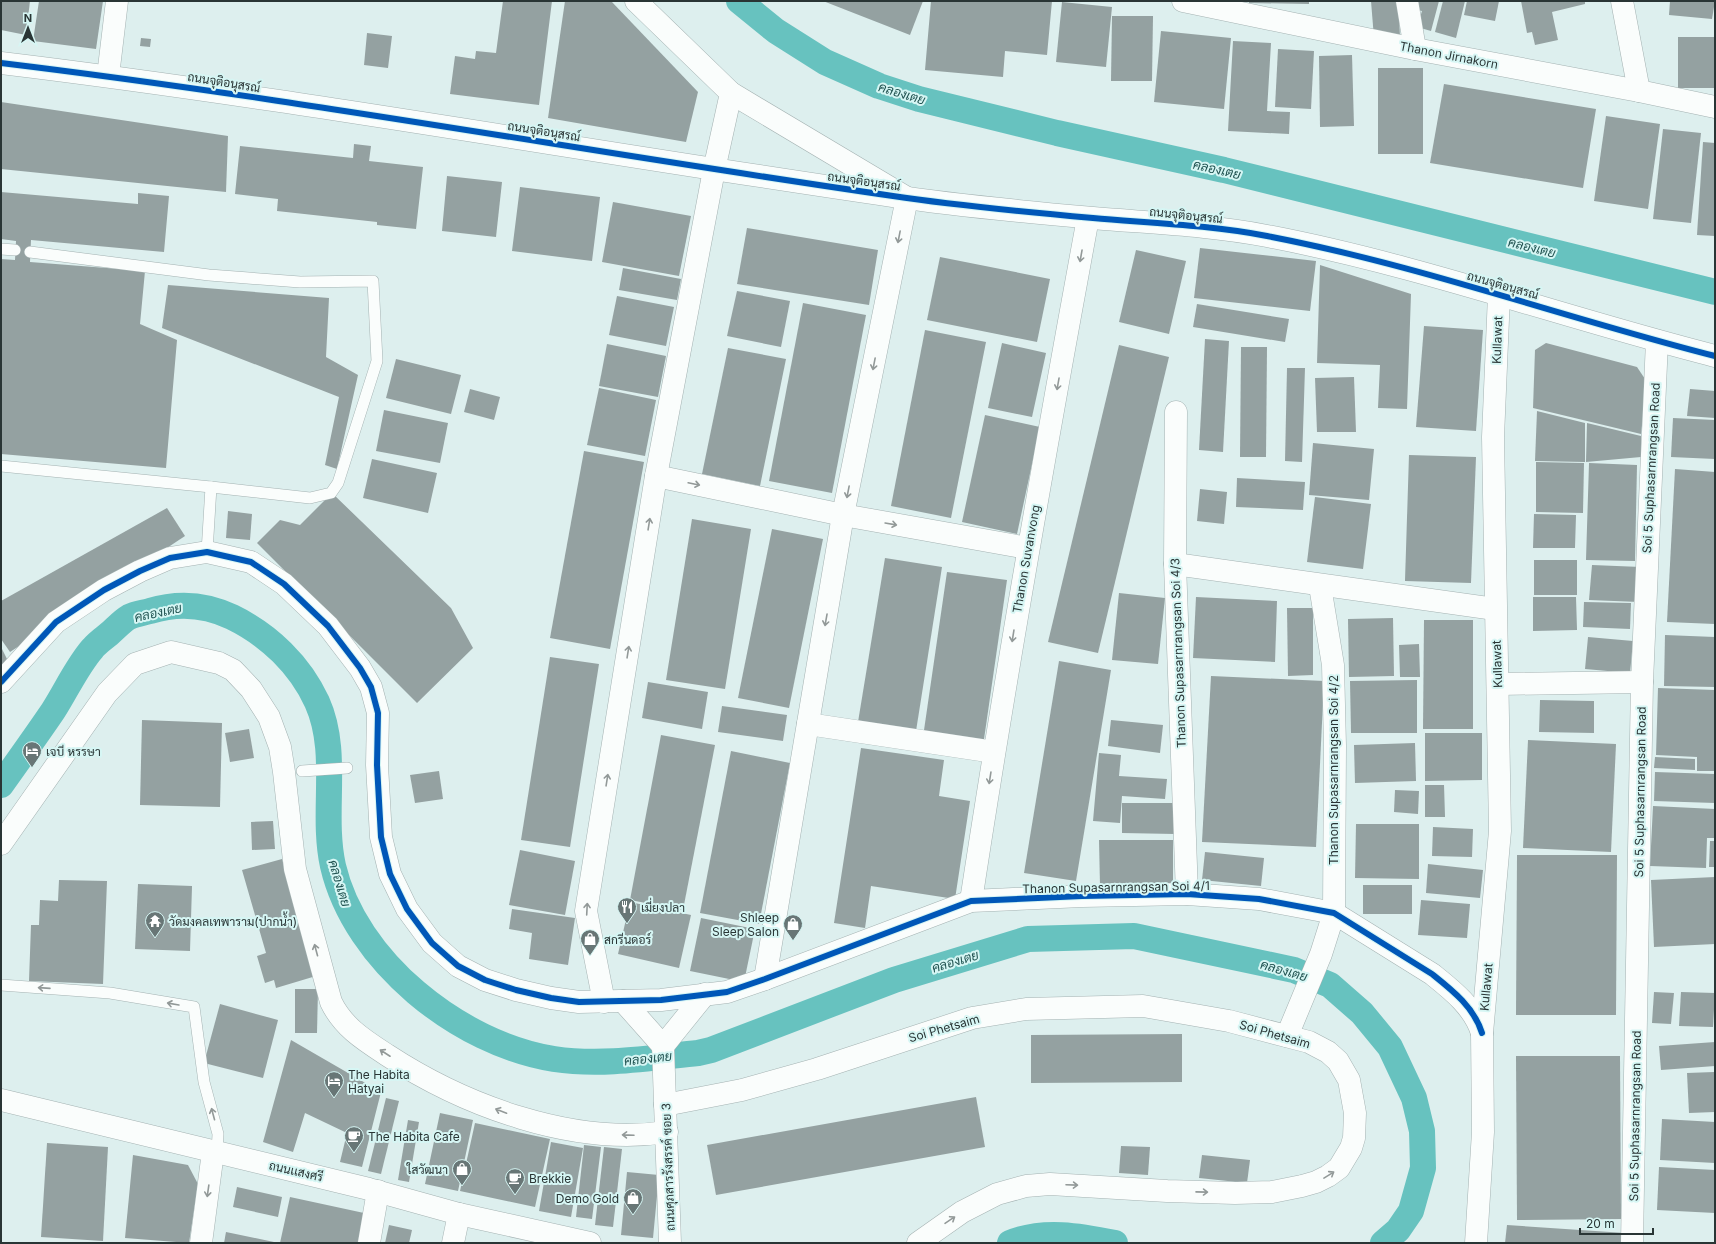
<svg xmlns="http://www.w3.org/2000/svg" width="1716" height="1244" font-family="Inter,Sarabun,sans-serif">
<rect width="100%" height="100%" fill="#ddefee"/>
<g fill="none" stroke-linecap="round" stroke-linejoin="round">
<g stroke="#67c2bf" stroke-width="26">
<path d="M739,1L776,31L825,62L879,86L919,99L1057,133L1224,170L1715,292"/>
<path d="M1,785C18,761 36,736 53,711C66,691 77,666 93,648C97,643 104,638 109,634C115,629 122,621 129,617C135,614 143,613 150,611C179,602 205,604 232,617C269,635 300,665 317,702C340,753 321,812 333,866C355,961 459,1044 554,1059C602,1066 650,1058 698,1053L711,1050L894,980L1028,939L1134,936L1294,970L1330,985L1362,1013L1390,1047L1414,1098L1422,1131L1423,1168L1411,1211L1398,1230L1383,1243"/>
<path d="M1010,1243C1043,1229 1081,1236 1115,1243"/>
</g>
</g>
<g fill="#94a1a1">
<path d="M1,1H30L26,35L1,30Z"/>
<path d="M39,1H103L96,49L33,41Z"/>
<path d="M503,1H552L539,105L450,94L455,56L475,59L476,51L496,53Z"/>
<path d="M565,1H611L698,92L686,142L548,118Z"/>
<path d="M823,1H923L910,35Z"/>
<path d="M931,1H1052L1047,55L1005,51L1003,77L925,70Z"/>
<path d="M1249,1H1309V4L1249,3Z"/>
<path d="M1371,1H1398L1400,36L1374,38Z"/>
<path d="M1414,1H1439L1431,31L1417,27L1422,11L1412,9Z"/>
<path d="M1443,1H1465L1456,38L1435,32Z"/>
<path d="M1467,1H1499L1495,21L1464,15Z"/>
<path d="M1521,1H1585V4L1552,12L1558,40L1535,45L1532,32L1527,33Z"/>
<path d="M1670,1H1715L1712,19L1669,15Z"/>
<path d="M1062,2L1112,7L1106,67L1056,62Z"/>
<path d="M1112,16H1153L1152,81H1111Z"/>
<path d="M1161,31L1231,38L1224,109L1154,102Z"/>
<path d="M367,33L392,36L388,68L364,65Z"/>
<rect x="1678" y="37" width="37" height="51"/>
<path d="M141,38L151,39L150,47L140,46Z"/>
<path d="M1233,41L1271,43L1267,111L1290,112L1289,134L1228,131Z"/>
<path d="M1278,49L1314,51L1311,109L1275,107Z"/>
<path d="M1352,55L1354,126L1320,127L1319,56Z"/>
<rect x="1378" y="68" width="45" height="86"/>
<path d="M1444,84L1596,109L1583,188L1430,163Z"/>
<path d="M1,102L228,136L226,192L1,169Z"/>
<path d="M1606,116L1660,124L1648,209L1594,201Z"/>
<path d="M1663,129L1701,133L1691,223L1653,219Z"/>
<path d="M1703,142L1715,143V236L1697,235Z"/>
<path d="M354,144L371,146L369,161L423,167L416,229L377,225V222L277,211L278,199L235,194L240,146L353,158Z"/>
<path d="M447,176L502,182L496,237L442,231Z"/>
<path d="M520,187L600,197L592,261L512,251Z"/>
<path d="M1,192L138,204V193L169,196L164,252L31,240L30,262L145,271L140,324L177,340L166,468L1,454V259L15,260L16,241L1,239Z"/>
<path d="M613,202L691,216L679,276L602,262Z"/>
<path d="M747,228L878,250L869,305L737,284Z"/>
<path d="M1200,248L1316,261L1310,311L1194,298Z"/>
<path d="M1136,250L1186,261L1169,334L1119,322Z"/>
<path d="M940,257L1050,279L1037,342L927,320Z"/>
<path d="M1320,265L1411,294L1407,409L1378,408L1380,365L1317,363Z"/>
<path d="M623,268L681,279L677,300L619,290Z"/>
<path d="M168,285L329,298L326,357L358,375L337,469L325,465L339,397L162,328Z"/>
<path d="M737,291L790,301L781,347L727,336Z"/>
<path d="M617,296L674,307L666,346L609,335Z"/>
<path d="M803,303L866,315L832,493L769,481Z"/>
<path d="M1197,304L1289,319L1285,342L1193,327Z"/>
<path d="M1424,326L1483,330L1476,431L1416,427Z"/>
<path d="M925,330L986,342L951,518L891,506Z"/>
<path d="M1205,339L1229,341L1223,452L1199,450Z"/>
<path d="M1002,343L1046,353L1032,417L988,408Z"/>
<path d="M1546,343L1637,367L1647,382L1641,434L1533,408L1535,350Z"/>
<path d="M607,344L666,356L658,397L599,386Z"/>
<path d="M1119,345L1169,357L1098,653L1048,642Z"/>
<path d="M1241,347H1267L1266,457H1240Z"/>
<path d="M728,348L786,359L760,486L702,474Z"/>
<path d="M396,359L461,375L451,414L386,398Z"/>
<path d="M1287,368H1305L1302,462L1285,461Z"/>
<path d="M1354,377L1356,432H1317L1315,378Z"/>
<path d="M599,388L656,400L645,456L587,445Z"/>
<path d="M470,389L500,397L494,420L464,412Z"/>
<path d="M1690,389L1715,391V418L1687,416Z"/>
<path d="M384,410L448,423L440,463L376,451Z"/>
<path d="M1537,411L1585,423V462L1535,461Z"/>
<path d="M985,415L1040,427L1017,534L962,522Z"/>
<path d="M1673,418L1715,420V459L1671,457Z"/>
<path d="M1587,423L1641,436V457L1586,462Z"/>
<path d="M1313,443L1374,449L1369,500L1309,495Z"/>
<path d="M584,451L644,462L610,649L550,638Z"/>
<path d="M1409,455L1476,457L1471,583L1405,581Z"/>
<path d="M372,459L437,473L428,513L363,498Z"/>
<path d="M1536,462L1584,463L1583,513L1536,512Z"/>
<path d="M1589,463L1637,465L1635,561L1586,560Z"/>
<path d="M1675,469L1715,472V624L1667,622Z"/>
<path d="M1237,478L1305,482L1303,510L1236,507Z"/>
<path d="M1200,489L1227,492L1224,524L1197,521Z"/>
<path d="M332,493L451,608L473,648L417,703L257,543L280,520L300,525Z"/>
<path d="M1315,497L1371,504L1363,569L1307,562Z"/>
<path d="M167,508L185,536L10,652L1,639V601Z"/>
<path d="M228,511L252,514L250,540L226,538Z"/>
<path d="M1534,514L1576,515L1575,548H1533Z"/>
<path d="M692,519L751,529L725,689L666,680Z"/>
<path d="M772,529L823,539L789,708L738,698Z"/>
<path d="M885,558L942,567L916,731L858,722Z"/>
<rect x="1534" y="560" width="43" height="35"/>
<path d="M1592,565L1641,567L1639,602L1589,600Z"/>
<path d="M947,572L1007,580L983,746L923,737Z"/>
<path d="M1119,593L1165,598L1158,664L1112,660Z"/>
<path d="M1196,597L1277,601L1275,662L1193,658Z"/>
<path d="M1533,597H1576L1577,630L1533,631Z"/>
<path d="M1584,602L1631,603L1630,629L1583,627Z"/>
<path d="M1287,608H1313V675L1288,676Z"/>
<path d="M1393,618L1394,676L1349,677L1348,619Z"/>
<path d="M1424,620H1473V729H1423Z"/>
<path d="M1665,635L1715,637V687L1664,686Z"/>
<path d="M1588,637L1633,641L1630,673L1585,669Z"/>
<path d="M1419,644L1420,677H1400L1399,645Z"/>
<path d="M1,647L7,659L1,668Z"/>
<path d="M550,657L599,664L570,847L521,840Z"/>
<path d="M1059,661L1111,670L1076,881L1024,873Z"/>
<path d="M1211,676L1324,681L1316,847L1202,842Z"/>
<path d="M1417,680V733H1351L1350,681Z"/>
<path d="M648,682L708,692L702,729L642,718Z"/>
<path d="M1658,688L1715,690V771H1697V757L1656,755Z"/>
<path d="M1540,700L1594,701V733L1539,732Z"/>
<path d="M722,706L787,715L783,741L718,732Z"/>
<path d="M142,720L222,723L220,807L140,805Z"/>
<path d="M1111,720L1163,725L1160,753L1108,746Z"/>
<path d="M249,729L254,758L230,762L225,733Z"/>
<path d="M1425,733H1482V780L1425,781Z"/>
<path d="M661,735L715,745L683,910L630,900Z"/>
<path d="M1528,740L1616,744L1611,852L1523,848Z"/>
<path d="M1415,743L1416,781L1355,783L1354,745Z"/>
<path d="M861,748L944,760L939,796L970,801L955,899L871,886L865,928L834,923Z"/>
<path d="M731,751L790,763L759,924L700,913Z"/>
<path d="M1099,753L1121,755L1119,776L1167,779L1165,799L1122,796L1120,823L1093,821Z"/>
<path d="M1655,757L1695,759V770L1654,768Z"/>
<path d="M439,771L443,799L415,803L410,775Z"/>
<path d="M1655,772L1715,774V803L1654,801Z"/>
<path d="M1425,785H1444L1445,817H1425Z"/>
<path d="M1395,790L1419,791L1418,814L1394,812Z"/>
<path d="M1122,803H1175V834L1122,833Z"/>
<path d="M1653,806L1715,809V838H1707L1706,868L1650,866Z"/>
<path d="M273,821L275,849L252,850L251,822Z"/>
<path d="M1356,824H1419V879L1355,878Z"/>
<path d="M1433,827L1473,829L1472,857L1432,856Z"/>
<path d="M1099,840H1173V885L1100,886Z"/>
<path d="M1710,841H1715V867H1709Z"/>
<path d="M520,850L575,861L565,915L509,905Z"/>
<path d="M1205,852L1264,858L1261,886L1202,880Z"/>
<path d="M1517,855H1617L1616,1015H1516Z"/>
<path d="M282,859L316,976L276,988L274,980L265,983L257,956L266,953L242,870Z"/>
<path d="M1428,864L1483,870L1480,898L1426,893Z"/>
<path d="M1715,877V944L1654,947L1651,880Z"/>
<path d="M59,880L107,881L103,984L29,981L31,925H39L40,900L58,901Z"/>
<path d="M138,884L192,886L190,951L135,949Z"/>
<rect x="1363" y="885" width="49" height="29"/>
<path d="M1421,900L1470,904L1467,938L1418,935Z"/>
<path d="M630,902L691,915L679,968L618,954Z"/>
<path d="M512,909L575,918L568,965L529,959L532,933L509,929Z"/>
<path d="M701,918L755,929L744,982L690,971Z"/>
<path d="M295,989H318L317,1033H295Z"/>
<path d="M1654,992L1674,993L1671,1024L1652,1023Z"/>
<path d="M1681,992L1715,993L1713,1027L1679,1026Z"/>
<path d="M220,1004L278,1020L263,1078L204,1063Z"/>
<path d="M1182,1034V1082L1031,1083V1035Z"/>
<path d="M291,1040L381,1092L362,1167L340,1162L347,1133L305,1113L293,1152L263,1142Z"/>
<path d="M1715,1042V1066L1661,1070L1659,1046Z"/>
<path d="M1516,1056H1620L1621,1219L1517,1220Z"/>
<path d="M1714,1072L1715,1112L1689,1113L1687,1073Z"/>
<path d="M976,1097L985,1147L716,1195L707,1145Z"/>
<path d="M386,1098L399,1101L381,1174L368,1171Z"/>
<path d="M440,1113L473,1120L458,1191L425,1184Z"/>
<path d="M1662,1119L1715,1122V1163L1660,1160Z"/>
<path d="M408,1120L419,1122L409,1182L398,1180Z"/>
<path d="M475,1123L550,1139L535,1207L460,1191Z"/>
<path d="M551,1142L583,1148L571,1217L539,1211Z"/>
<path d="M47,1143L108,1147L103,1241L41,1237Z"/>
<path d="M584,1145L601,1147L592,1219L576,1217Z"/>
<path d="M1121,1146L1150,1147L1148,1175L1119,1173Z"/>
<path d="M604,1147L622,1149L613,1227L595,1225Z"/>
<path d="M133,1155L188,1165L198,1184L189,1243L125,1238Z"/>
<path d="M1202,1155L1250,1160L1247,1183L1199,1178Z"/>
<path d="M1659,1167L1715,1170V1213L1657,1210Z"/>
<path d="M627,1172L659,1175L653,1238L621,1235Z"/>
<path d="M237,1187L282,1197L278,1217L233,1207Z"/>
<path d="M290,1197L364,1213L358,1243H280Z"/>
<path d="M389,1225L412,1230L409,1243H385Z"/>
<path d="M1507,1225L1625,1233V1243H1505Z"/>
<path d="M226,1232L274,1242V1243H224Z"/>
</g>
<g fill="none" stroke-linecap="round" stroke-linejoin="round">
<defs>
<g id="service">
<path d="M1,249L15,250"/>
<path d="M30,252L209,275L300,282L373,281L377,361L338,483L331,493L310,498L211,487"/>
<path d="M1,466L211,487L207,552"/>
<path d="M302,771L347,768"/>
<path d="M1,985L110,993L194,1007L204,1082L218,1134L217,1153"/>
</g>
<g id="minor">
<path d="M636,1L731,93L907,198L843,515L765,979"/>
<path d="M1183,1L1415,49L1639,91L1715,107"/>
<path d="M1407,1L1415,49"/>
<path d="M1622,1L1639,91"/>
<path d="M108,76L117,1"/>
<path d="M1176,412L1175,564L1187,894"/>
<path d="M656,476L843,515L1028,548"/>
<path d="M1175,564L1495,609"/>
<path d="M1,682L56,622L104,590L140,571L170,558L207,552L251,562L284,584L328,626L360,668L371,687L378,713L377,765L381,837L390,874L407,909L432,943L458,966L485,980L516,990L551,998L579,1002L661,1000L727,992L765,979L971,901L1082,896L1187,894L1259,899L1334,913L1432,974C1452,990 1474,1007 1482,1033"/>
<path d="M1499,684L1642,682"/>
<path d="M808,724L994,752"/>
<path d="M1,844L107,693L135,664L171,652L219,663L233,670L251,689L269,717L280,747L284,772L295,869L331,1002C343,1027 364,1040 387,1055C465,1106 573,1146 667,1132"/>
<path d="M971,901C1006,672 1046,445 1088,218"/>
<path d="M623,1001L663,1046L705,994"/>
<path d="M604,1002L586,911L656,476L714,170L731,93"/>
<path d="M1287,1036L1321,954L1334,913L1335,746L1333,665L1320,586"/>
<path d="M1,1100L369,1189L459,1214L590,1243"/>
<path d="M665,1105L742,1090L817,1069L972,1018L1026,1009L1143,1006L1229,1021L1309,1042L1328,1052L1338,1061L1349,1080L1355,1113L1354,1138L1351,1148L1339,1168L1328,1176L1316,1182L1302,1186L1272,1192L1235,1193L1167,1191L1050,1184L1026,1186L997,1194L962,1212L918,1243"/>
<path d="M201,1243L213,1152"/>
<path d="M369,1243L378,1191"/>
<path d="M453,1243L459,1214"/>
<path d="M1476,1243L1483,1132L1482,1033L1500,831L1493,437L1499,295"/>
<path d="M1632,1243L1642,682L1657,341"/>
</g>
<g id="tertiary">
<path d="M1,63C299,99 595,153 893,196C959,206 1026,212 1093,218C1151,223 1210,225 1267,236C1419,265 1565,318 1715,356"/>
<path d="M663,1046L670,1243"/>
</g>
</defs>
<use href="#service" stroke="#a4b2b2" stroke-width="12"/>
<use href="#minor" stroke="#a4b2b2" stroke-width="23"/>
<use href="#tertiary" stroke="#a4b2b2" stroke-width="23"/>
<use href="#service" stroke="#fafdfc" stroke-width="11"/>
<use href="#minor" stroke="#fafdfc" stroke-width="22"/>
<use href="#tertiary" stroke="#fafdfc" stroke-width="22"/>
<defs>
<g id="cycleway">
<path d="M1,63C299,99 595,153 893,196C959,206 1026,212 1093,218C1151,223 1210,225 1267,236C1419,265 1565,318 1715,356"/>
<path d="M1,682L56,622L104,590L140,571L170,558L207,552L251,562L284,584L328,626L360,668L371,687L378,713L377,765L381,837L390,874L407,909L432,943L458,966L485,980L516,990L551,998L579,1002L661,1000L727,992L765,979L971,901L1082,896L1187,894L1259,899L1334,913L1432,974C1452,990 1474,1007 1482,1033"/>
</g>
</defs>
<use href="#cycleway" stroke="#d6f6f4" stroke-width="8"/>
<use href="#cycleway" stroke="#0057b8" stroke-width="6"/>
</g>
<defs><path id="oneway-shaft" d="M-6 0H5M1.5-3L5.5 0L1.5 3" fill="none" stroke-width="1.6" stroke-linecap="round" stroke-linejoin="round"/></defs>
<g stroke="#929998">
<use href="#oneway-shaft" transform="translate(899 237) rotate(101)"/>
<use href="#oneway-shaft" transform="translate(1081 256) rotate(100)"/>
<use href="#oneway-shaft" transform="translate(874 364) rotate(101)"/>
<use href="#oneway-shaft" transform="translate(1058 384) rotate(100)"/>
<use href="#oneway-shaft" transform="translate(694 484) rotate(12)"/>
<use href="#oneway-shaft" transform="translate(848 492) rotate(101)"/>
<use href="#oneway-shaft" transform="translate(649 524) rotate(-81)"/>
<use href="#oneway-shaft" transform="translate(891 524) rotate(10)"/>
<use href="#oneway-shaft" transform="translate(826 620) rotate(100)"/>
<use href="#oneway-shaft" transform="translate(1013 636) rotate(99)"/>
<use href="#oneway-shaft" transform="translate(628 652) rotate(-81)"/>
<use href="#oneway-shaft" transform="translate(990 778) rotate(99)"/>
<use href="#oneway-shaft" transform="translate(607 780) rotate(-81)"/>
<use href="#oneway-shaft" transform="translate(587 909) rotate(-87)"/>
<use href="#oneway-shaft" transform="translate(316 950) rotate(-105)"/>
<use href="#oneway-shaft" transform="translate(44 988) rotate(-176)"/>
<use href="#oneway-shaft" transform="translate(173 1004) rotate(-170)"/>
<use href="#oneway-shaft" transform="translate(385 1053) rotate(-147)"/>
<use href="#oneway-shaft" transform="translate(501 1111) rotate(-159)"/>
<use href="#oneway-shaft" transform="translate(213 1114) rotate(-105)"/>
<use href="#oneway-shaft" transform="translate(628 1135) rotate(-178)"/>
<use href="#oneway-shaft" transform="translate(1329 1175) rotate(-32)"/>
<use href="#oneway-shaft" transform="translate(1072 1185) rotate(2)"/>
<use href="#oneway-shaft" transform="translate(208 1191) rotate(98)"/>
<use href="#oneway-shaft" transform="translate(1202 1192) rotate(1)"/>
<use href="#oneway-shaft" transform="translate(950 1220) rotate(-34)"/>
</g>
<defs>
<symbol id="hotel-pin" viewBox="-11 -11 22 30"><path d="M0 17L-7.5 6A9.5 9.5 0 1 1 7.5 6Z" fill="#687676" stroke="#d6f6f4"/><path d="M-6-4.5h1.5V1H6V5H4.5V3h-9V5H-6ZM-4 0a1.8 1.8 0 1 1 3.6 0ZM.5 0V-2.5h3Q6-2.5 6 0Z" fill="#fff"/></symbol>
<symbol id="restaurant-pin" viewBox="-11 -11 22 30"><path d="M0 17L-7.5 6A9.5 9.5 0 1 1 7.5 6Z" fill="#687676" stroke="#d6f6f4"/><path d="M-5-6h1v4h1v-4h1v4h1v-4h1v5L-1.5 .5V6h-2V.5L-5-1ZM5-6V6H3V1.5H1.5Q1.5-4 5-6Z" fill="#fff"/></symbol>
<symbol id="temple-pin" viewBox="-11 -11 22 30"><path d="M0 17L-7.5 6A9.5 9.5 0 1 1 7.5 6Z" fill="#687676" stroke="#d6f6f4"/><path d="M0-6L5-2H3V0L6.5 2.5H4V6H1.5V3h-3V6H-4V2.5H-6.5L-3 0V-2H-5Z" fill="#fff"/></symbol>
<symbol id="shop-pin" viewBox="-11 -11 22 30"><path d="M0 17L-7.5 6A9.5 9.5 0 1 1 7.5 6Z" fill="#687676" stroke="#d6f6f4"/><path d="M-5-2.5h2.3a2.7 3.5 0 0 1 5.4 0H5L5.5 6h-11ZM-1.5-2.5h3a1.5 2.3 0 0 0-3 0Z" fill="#fff"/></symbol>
<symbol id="cafe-pin" viewBox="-11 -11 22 30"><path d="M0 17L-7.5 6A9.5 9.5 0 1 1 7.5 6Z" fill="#687676" stroke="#d6f6f4"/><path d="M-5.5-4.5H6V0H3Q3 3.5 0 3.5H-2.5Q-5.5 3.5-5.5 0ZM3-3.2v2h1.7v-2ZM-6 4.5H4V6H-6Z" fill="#fff"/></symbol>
</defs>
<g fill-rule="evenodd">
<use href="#hotel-pin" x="21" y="740" width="22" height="30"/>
<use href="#restaurant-pin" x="616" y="896" width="22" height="30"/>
<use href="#temple-pin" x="144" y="910" width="22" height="30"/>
<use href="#shop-pin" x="782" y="913" width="22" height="30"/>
<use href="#shop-pin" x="579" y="928" width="22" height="30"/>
<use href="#hotel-pin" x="323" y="1070" width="22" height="30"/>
<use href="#cafe-pin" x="343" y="1125" width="22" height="30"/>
<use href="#shop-pin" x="451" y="1158" width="22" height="30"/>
<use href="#cafe-pin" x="504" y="1167" width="22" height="30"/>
<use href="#shop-pin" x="622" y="1187" width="22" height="30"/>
</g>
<g text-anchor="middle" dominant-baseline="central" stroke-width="4" stroke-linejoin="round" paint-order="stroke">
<g font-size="12" fill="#293535" stroke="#d6f6f4">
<text transform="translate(1449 55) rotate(11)">Thanon Jirnakorn</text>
<text transform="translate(224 82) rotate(9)">ถนนจุติอนุสรณ์</text>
<text transform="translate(544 131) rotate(9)">ถนนจุติอนุสรณ์</text>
<text transform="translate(864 181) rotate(8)">ถนนจุติอนุสรณ์</text>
<text transform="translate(1186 215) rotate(6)">ถนนจุติอนุสรณ์</text>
<text transform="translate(1503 285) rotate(16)">ถนนจุติอนุสรณ์</text>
<text transform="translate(1497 340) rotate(-88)">Kullawat</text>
<text transform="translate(1651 468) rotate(-87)">Soi 5 Suphasarnrangsan Road</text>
<text transform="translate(1026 559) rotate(-80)">Thanon Suvanvong</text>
<text transform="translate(1178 653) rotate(-92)">Thanon Supasarnrangsan Soi 4/3</text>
<text transform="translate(1497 664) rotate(-92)">Kullawat</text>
<text transform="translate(1333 770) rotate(-90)">Thanon Supasarnrangsan Soi 4/2</text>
<text transform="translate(1640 792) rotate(-89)">Soi 5 Suphasarnrangsan Road</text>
<text transform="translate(1116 887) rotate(-1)">Thanon Supasarnrangsan Soi 4/1</text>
<text transform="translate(1486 987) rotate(-85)">Kullawat</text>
<text transform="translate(944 1028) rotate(-16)">Soi Phetsaim</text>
<text transform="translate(1275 1034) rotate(16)">Soi Phetsaim</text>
<text transform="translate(1635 1116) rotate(-89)">Soi 5 Suphasarnrangsan Road</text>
<text transform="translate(668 1167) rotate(-92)">ถนนศุภสารรังสรรค์ ซอย 3</text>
<text transform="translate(296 1171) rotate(13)">ถนนเเสงศรี</text>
</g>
<g font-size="12" fill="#293535" stroke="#d6f6f4" text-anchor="start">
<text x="46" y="751">เจบี หรรษา</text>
<text x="641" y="907">เมี่ยงปลา</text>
<text x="779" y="917" text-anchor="end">Shleep<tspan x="779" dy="14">Sleep Salon</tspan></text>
<text x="169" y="921">วัดมงคลเทพาราม(ปากน้ำ)</text>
<text x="604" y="939">สกรีนดอร์</text>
<text x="348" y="1074">The Habita<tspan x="348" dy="14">Hatyai</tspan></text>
<text x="368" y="1136">The Habita Cafe</text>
<text x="448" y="1169" text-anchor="end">ใสวัฒนา</text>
<text x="529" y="1178">Brekkie</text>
<text x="619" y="1198" text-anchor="end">Demo Gold</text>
</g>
<g font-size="13" font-style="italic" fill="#225452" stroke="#d6f6f4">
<text transform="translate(902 93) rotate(17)">คลองเตย</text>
<text transform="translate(1217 169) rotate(13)">คลองเตย</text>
<text transform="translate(1532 247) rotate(14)">คลองเตย</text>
<text transform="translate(158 612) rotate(-12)">คลองเตย</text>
<text transform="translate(340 883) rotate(73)">คลองเตย</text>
<text transform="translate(955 961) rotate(-17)">คลองเตย</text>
<text transform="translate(1284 970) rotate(16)">คลองเตย</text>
<text transform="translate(648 1058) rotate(-6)">คลองเตย</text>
</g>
</g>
<rect width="1716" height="1244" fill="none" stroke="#293535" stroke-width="4"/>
<g transform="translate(28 28)" stroke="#d6f6f4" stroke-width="3" paint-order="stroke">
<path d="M0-3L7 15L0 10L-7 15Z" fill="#293535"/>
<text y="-6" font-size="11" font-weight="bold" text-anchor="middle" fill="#293535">N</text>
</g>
<path d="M1580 1228v6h73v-6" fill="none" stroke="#293535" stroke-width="2"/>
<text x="1586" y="1228" font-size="12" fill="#293535" stroke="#d6f6f4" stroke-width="3" paint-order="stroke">20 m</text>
</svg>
